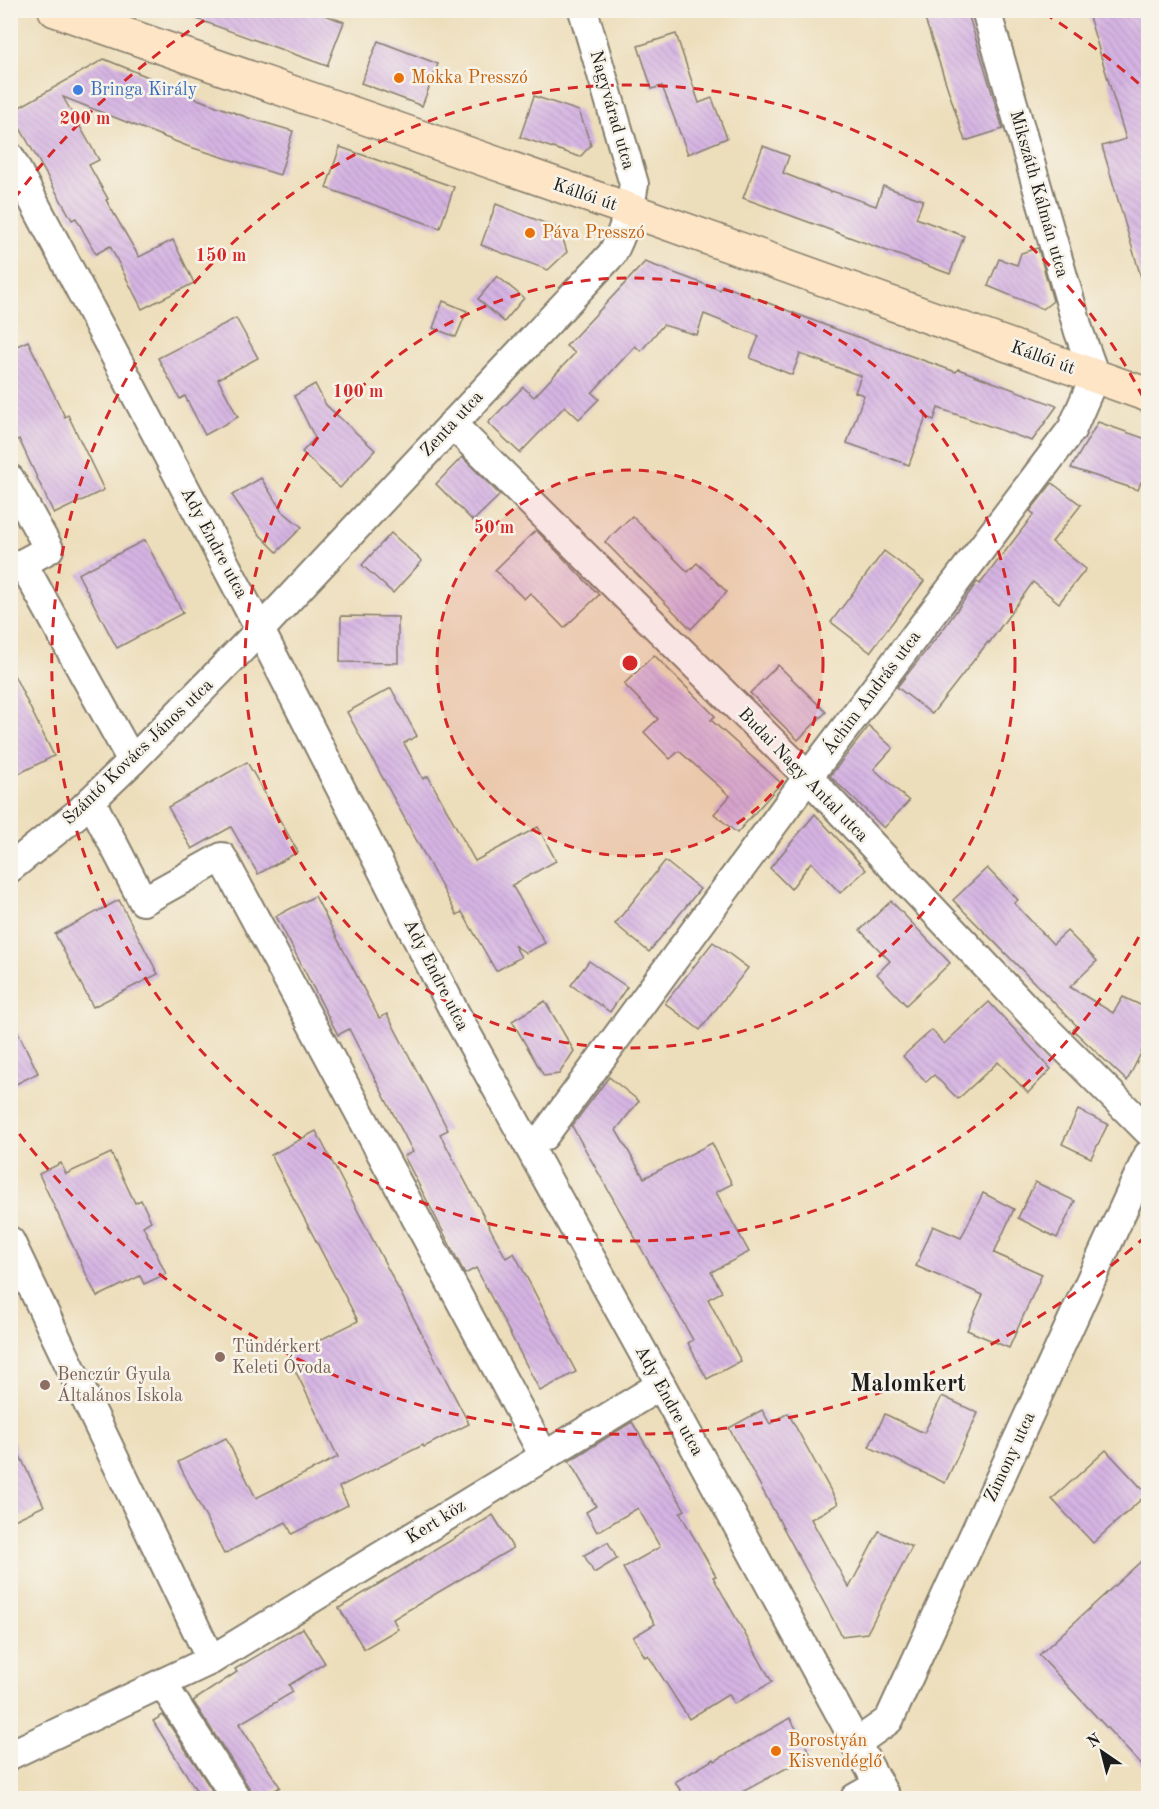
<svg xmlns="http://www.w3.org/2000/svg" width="1159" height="1809" font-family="'Old Standard TT',serif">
<defs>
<pattern id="building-back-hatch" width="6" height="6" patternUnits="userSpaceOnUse" patternTransform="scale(1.5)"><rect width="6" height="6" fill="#d6b4e3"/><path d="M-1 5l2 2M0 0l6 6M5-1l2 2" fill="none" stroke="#b79ac2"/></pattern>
</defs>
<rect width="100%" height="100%" fill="#f7f3e8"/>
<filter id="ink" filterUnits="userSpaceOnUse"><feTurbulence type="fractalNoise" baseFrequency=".0167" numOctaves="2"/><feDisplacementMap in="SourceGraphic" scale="12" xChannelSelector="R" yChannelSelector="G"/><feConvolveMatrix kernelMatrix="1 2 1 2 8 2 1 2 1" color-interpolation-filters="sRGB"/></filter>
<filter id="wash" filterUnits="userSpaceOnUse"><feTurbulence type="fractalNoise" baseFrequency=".008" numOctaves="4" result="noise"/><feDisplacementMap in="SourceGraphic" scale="24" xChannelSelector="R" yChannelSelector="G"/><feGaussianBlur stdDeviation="1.35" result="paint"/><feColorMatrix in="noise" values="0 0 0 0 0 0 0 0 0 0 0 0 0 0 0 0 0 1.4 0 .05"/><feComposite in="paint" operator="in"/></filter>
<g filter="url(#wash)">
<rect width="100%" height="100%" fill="#eddebb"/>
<g id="blocks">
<g fill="url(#building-back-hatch)">
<path d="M180,10H311L344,22L327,66L180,13Z"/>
<path d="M922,10H967L1003,129L965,141Z"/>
<path d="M1087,10H1149V283L1143,284L1102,146L1126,139Z"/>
<path d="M676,34L699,103L712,98L727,138L688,154L662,86L652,89L638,46Z"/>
<path d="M378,41L438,64L422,106L361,83Z"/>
<path d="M104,59L190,94L189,96L249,118L293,131L280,175L187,146L63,97L99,160L89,165L108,199L106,200L139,257L173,240L194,283L142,309L110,246L96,254L76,218L72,220L11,112Z"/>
<path d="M534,96L579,111L591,145L580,157L520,137Z"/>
<path d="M763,146L789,156L783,173L831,192L832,191L876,206L883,186L923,200L916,218L964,236L950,274L743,198Z"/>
<path d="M340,147L454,187L440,228L326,188Z"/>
<path d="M496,204L560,229L567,252L548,270L481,245Z"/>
<path d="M1038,248L1053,301L1043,309L988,286L999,259L1017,265L1021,253Z"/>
<path d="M645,262L720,290L722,285L830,327L956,372L958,369L1057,406L1032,441L938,408L934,420L926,417L909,465L847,443L864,395L855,392L861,376L800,354L792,375L750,358L759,336L704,314L697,335L663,325L641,351L635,346L592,393L599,399L579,419L565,406L520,453L488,423L523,387L534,397L575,353L566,346Z"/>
<path d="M497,276L524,298L504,322L478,299Z"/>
<path d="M443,301L467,311L456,337L433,328Z"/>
<path d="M236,318L258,358L218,379L238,417L205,435L185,396L180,399L158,358Z"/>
<path d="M28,341L65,417L68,415L104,490L54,514L19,439L10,443V349Z"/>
<path d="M315,384L326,405L375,450L340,488L302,452L315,438L294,396Z"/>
<path d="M1098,422L1149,440V485L1141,482L1138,490L1071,468Z"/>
<path d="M462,457L500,495L473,521L436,484Z"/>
<path d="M261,478L282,511L302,527L277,552L258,533L232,495Z"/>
<path d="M1052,483L1081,505L1052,542L1086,569L1059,603L1033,582L989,643L988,642L932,714L897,687L944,628L977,582L980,584L1034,514L1030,511Z"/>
<path d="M632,516L688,572L697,563L727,592L691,629L605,542Z"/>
<path d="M536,530L599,595L564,628L530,593L524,599L495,570Z"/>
<path d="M391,533L422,561L393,593L362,565Z"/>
<path d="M145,540L183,613L117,648L78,574Z"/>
<path d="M884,551L924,581L870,652L831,622Z"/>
<path d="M341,616L398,617V663L340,662Z"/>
<path d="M654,655L715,716L711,720L781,783L737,833L714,814L730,796L679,751L670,759L644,732L658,719L624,684Z"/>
<path d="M778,665L826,712L798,740L750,693Z"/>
<path d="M10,667L54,756L10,778Z"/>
<path d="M391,688L417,736L404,743L423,779L428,776L475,861L538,827L556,861L512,885L545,943L526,953L514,945L521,957L496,971L462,912L457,915L347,712Z"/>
<path d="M869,726L893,748L874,769L909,801L884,828L830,776Z"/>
<path d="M247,762L298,852L258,874L231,827L192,849L168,807Z"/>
<path d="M815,814L866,870L840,893L811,862L791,889L770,868Z"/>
<path d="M665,861L700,889L649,952L615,924Z"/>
<path d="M987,868L1018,900L1014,903L1053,944L1067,931L1097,961L1070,987L1113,1013L1123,997L1149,1009V1037L1127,1081L1073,1030L1077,1026L953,900Z"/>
<path d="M315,896L379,1018L387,1014L448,1130L440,1134L506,1258L514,1253L576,1372L540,1391L476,1268L465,1274L404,1156L413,1152L349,1029L338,1035L276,916Z"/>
<path d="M119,900L158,974L93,1007L55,934Z"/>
<path d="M891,901L950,963L906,1005L877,974L890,961L860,930Z"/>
<path d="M713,942L748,968L700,1030L665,1003Z"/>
<path d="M589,961L627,987L610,1012L571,985Z"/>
<path d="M545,1001L574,1051L559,1074L544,1076L512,1021Z"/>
<path d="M989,1002L1051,1069L1028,1093L998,1062L958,1099L934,1075L926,1082L903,1056L932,1030L944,1044Z"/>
<path d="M10,1016L38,1073L10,1087Z"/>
<path d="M609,1077L639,1101L616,1130L644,1178L712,1143L732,1184L716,1192L749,1252L711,1272L722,1292L708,1299L741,1361L707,1379L688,1343L693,1340L572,1126Z"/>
<path d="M1078,1110L1108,1124L1091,1158L1062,1144Z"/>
<path d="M316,1131L469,1424L424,1447L423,1445L339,1487L348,1505L292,1534L286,1522L224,1554L178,1462L226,1438L256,1498L338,1457L288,1356L358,1321L271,1155Z"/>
<path d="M111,1153L135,1203L141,1200L151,1221L143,1226L166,1274L144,1284L140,1276L97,1297L39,1174L61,1163L66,1174Z"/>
<path d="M1035,1182L1075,1201L1057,1238L1018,1218Z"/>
<path d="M983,1193L1014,1209L994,1253L1042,1274L1009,1348L967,1330L983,1295L916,1266L933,1226L961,1238Z"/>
<path d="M942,1396L978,1413L945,1483L869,1447L885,1414L924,1433Z"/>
<path d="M762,1410L770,1424L788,1413L838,1504L811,1519L849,1588L879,1531L912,1547L867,1633L842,1636L729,1428Z"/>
<path d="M632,1422L685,1510L680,1513L716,1576L713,1577L772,1682L734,1704L729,1694L689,1719L648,1655L645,1657L633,1637L655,1624L623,1568L660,1547L638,1508L597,1532L586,1512L596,1506L569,1461Z"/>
<path d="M10,1435L44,1506L10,1522Z"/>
<path d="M1106,1450L1147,1494L1093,1543L1052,1499Z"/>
<path d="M493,1515L513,1548L393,1619L398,1629L364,1649L339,1608Z"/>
<path d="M608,1542L617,1559L594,1573L584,1555Z"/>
<path d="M1149,1554V1773L1039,1655Z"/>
<path d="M303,1628L325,1663L289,1685L293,1692L239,1724L280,1787L263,1798H252L250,1789L193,1701L237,1672L235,1669Z"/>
<path d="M163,1715L217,1798H201L153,1721Z"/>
<path d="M790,1718L811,1755L731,1798H685L675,1782L714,1759L715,1761Z"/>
</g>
</g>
</g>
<g filter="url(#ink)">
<use href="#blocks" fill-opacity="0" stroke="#847d6c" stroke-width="1.5"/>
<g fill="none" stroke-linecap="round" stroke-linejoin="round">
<defs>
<g id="minor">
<path d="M10,157L260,630L454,1011L661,1385L886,1798"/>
<path d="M452,424L808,777L1039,1022L1148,1131"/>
<path d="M10,479L49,549L10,570"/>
<path d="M23,564L132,761"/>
<path d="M91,801L143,901L222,857L544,1456"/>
<path d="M10,868L77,814L132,761L260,630L612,254C624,232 630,209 634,184L583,10"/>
<path d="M529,1145L544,1136L808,777L1072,429L1095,376L1079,332L986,10"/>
<path d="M10,1241L211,1660"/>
<path d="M162,1683L236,1798"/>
<path d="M855,1744L889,1720L1148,1155"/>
<path d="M10,1755L211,1660L661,1385"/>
<path d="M855,1798L878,1785"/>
</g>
<path id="secondary" d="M55,10L630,210L1148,395"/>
</defs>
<use href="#minor" stroke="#847d6c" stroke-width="32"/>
<use href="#secondary" stroke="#847d6c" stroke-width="36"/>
<use href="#minor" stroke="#fff" stroke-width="28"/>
<use href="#secondary" stroke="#fde5c5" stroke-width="33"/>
</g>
</g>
<circle cx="630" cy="663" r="193" fill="#d62828" fill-opacity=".12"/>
<g fill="none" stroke="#d62828" stroke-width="3" stroke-dasharray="10 8">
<circle cx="630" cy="663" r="193"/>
<circle cx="630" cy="663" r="385"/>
<path d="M1147 921A578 578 0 1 1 1147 405"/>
<path d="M1146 1236A771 771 0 0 1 14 1127M14 199A771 771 0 0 1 216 13M1044 13A771 771 0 0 1 1146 90"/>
</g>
<g fill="#e8710a" stroke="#f7f3e8" stroke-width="2">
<circle cx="399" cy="78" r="6"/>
<circle cx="530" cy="233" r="6"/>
<circle cx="776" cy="1751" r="6"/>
</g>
<circle fill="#3f7fe0" stroke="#f7f3e8" stroke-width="2" cx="78" cy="90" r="6"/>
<g fill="#8d6e63" stroke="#f7f3e8" stroke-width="2">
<circle cx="220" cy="1357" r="6"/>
<circle cx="45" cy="1385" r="6"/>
</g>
<g text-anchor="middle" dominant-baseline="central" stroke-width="5" stroke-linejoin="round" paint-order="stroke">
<g font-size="18" fill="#c56008" stroke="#f7f3e8" text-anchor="start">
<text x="411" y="78">Mokka Presszó</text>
<text x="542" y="233">Páva Presszó</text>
<text x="788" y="1741">Borostyán<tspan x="788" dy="21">Kisvendéglő</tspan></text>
</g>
<g font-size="18" fill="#366cbe" stroke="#f7f3e8" text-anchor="start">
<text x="90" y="90">Bringa Király</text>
</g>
<g font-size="18" fill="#1c1c1c" stroke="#f7f3e8">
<text transform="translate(612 110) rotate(74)">Nagyvárad utca</text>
<text transform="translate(1039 194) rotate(74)">Mikszáth Kálmán utca</text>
<text transform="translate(585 195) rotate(19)">Kállói út</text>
<text transform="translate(1043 358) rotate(20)">Kállói út</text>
<text transform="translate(452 424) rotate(-47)">Zenta utca</text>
<text transform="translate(214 543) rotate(62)">Ady Endre utca</text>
<text transform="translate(872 693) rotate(-53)">Áchim András utca</text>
<text transform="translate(138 752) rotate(-44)">Szántó Kovács János utca</text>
<text transform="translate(803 775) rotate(46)">Budai Nagy Antal utca</text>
<text transform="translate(436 975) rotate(63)">Ady Endre utca</text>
<text transform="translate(669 1401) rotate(61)">Ady Endre utca</text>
<text transform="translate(1010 1457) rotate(-65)">Zimony utca</text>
<text transform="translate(436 1522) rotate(-32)">Kert köz</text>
</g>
<g font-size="18" fill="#785e54" stroke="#f7f3e8" text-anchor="start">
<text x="232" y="1347">Tündérkert<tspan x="232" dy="21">Keleti Óvoda</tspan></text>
<text x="57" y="1375">Benczúr Gyula<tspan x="57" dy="21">Általános Iskola</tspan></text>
</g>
<g font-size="24" font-weight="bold" fill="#1c1c1c" stroke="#f7f3e8">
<text x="908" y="1385">Malomkert</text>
</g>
</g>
<circle cx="630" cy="663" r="9" fill="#d62828" stroke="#f7f3e8" stroke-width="3"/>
<g font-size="18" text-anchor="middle" font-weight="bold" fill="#d62828" stroke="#f7f3e8" stroke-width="5" stroke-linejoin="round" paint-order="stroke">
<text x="85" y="124">200 m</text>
<text x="221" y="261">150 m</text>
<text x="358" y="397">100 m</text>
<text x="494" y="533">50 m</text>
</g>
<rect width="1159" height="1809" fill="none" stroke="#f7f3e8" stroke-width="36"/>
<g transform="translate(1102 1752) rotate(325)" stroke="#f7f3e8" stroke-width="4.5" paint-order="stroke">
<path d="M0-4.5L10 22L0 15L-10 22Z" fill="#1c1c1c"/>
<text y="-9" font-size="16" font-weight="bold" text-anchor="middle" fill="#1c1c1c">N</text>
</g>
</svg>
